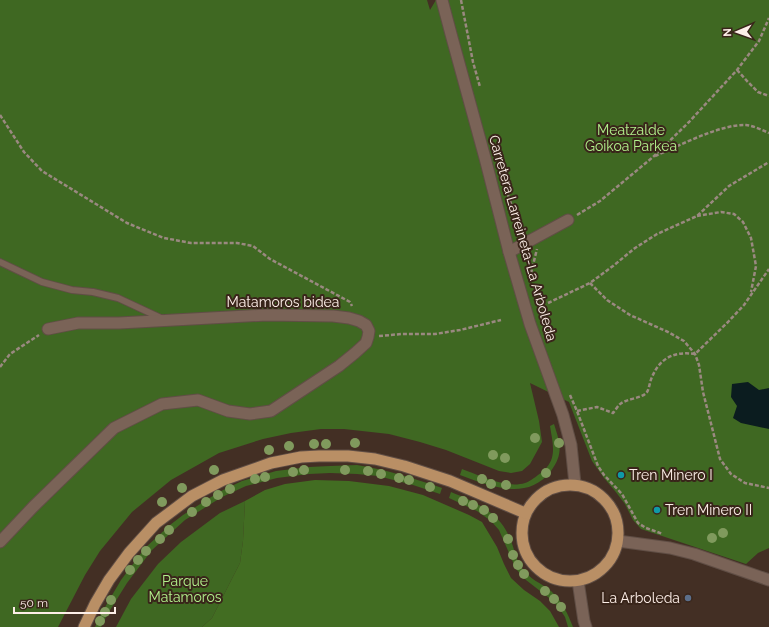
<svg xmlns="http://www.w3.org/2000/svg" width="769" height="627" font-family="Raleway,sans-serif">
<rect width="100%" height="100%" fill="#432f24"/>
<g fill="#3f6822">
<path d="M0,0H427L430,10L436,0H769V548L758,553L746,564L641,529L633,520L625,504L615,491L604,478L592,461L569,402L530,383L539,421L542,442L530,464L522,471L511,473L499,471L446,450L420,442L389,434L344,429H321L291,433L263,439L219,453L171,480L132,512L100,551L85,575L58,627H0Z"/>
<path d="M554,424C560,443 564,453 551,471C527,502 490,486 460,475L462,469C479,475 506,489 525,483C529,482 534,478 538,475C541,473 545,470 547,467C557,455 552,440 550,426Z"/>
<path d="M357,465C387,470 413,478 442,488L440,494L413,485L378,476L357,474L330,473L309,474L277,478L246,486L222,497L185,520L152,550L127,583L107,615L101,627H95L101,614L121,580L145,548L170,525L183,515L219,492L242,481L276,471L309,467L330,466Z"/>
<path d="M451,492C473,501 497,511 508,534C514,545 515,559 522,568C529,579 541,583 551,591C562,601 568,614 573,627H568L565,617L559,608L553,601L526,580L516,569L499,530L491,521L477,511L449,498Z"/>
<path d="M245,501L243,541L240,563L212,618L202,627H116L131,599L158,564L181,542L220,513Z"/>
</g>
<path fill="#426d22" d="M315,480L349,481L389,486L423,495L469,515L482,522L497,547L504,564L511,578L524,590L540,601L550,611L559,627H202L212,618L240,563L243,541L245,501L265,490L285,484Z"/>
<path fill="#0b1c1f" d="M748,382L759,390L769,388V429L741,423L733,418L737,406L731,397L732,384Z"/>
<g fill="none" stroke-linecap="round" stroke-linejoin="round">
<defs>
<path id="service" d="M0,262L42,282L72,290L93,292L118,298L163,319"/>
<g id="minor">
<path d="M509,252L568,220"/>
<path d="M0,542L33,507L114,428L162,404L198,400L228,411L250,414L271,411L339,366L355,353L366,343L368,337L369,331L366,325L359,321L349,318L333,316L267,315L119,323H78L48,329"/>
<path d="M578,581L584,621L586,627"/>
</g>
<g id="tertiary">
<path d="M442,0L451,34L485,158L509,252L530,324L563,415L571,445L575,484"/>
<path d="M618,541L670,548L694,554L769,580"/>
</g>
<g id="primary">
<circle cx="570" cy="533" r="48"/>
<path d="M84,627L95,604L109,580L129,553L156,523L192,496L223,480L271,463L301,457L319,456H348L375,459L404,466L450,481L525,513"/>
</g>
</defs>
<use href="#service" stroke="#604e45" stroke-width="8"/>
<use href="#minor" stroke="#604e45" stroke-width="13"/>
<use href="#tertiary" stroke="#604e45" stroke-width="13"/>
<use href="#primary" stroke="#604e45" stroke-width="13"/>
<g stroke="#9a8980" stroke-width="2.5" stroke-dasharray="4 2" stroke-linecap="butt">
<path d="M461,0L473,62L480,87"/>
<path d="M737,70L747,81L758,92L769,96"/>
<path d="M0,115L24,152L42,171L127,223L164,238L191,243H237L253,246L270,259L350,302L352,306"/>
<path d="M655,156C679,146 720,124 746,125C754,126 762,130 769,133"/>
<path d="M508,195L521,234"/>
<path d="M577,215L600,201L653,157L689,122L737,70L759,41L769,18"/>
<path d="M697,216L721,212L734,214L743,222L751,238L756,266L751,292"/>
<path d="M531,279L530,277L537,249"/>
<path d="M590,283L607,300L630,315L668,332L684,341L695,354L699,365L703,392L720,459L731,474L745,483L769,488"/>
<path d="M548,303L590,283L613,266L635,248L657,234L697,216L729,186L769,162"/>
<path d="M379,336L402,334H435L460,330L501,320"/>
<path d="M0,367L10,354L39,335"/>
<path d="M570,395L577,411L598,466L604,475L622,494L638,523L646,528L663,534"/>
<path d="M577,411L597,407L613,413C615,411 617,407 619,405C626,398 642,399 647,392C649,389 650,381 652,377C660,358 674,351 695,354L728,322L744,305L769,269"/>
</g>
<use href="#service" stroke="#7a6357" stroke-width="6"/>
<use href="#minor" stroke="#7a6357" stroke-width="11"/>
<use href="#tertiary" stroke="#7a6357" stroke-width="11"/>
<use href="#primary" stroke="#b98f65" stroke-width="11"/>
</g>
<g fill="#809a5d">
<circle cx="535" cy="438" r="5"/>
<circle cx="355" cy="443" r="5"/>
<circle cx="559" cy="443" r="5"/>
<circle cx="314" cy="444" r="5"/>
<circle cx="326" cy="444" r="5"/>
<circle cx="289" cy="446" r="5"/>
<circle cx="269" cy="450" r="5"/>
<circle cx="493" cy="455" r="5"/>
<circle cx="505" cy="458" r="5"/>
<circle cx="214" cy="470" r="5"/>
<circle cx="304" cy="470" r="5"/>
<circle cx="345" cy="470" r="5"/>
<circle cx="368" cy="471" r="5"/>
<circle cx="293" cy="472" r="5"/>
<circle cx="546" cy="473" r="5"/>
<circle cx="381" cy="474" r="5"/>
<circle cx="265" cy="477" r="5"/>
<circle cx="399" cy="478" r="5"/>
<circle cx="255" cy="479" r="5"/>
<circle cx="482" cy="479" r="5"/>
<circle cx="409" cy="480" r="5"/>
<circle cx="491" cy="484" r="5"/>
<circle cx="506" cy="485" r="5"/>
<circle cx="430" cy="487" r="5"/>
<circle cx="182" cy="488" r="5"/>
<circle cx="230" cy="489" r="5"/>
<circle cx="218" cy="495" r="5"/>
<circle cx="463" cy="501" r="5"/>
<circle cx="162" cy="502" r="5"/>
<circle cx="206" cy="502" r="5"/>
<circle cx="473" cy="505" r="5"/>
<circle cx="484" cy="510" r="5"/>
<circle cx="192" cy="512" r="5"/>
<circle cx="493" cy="518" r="5"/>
<circle cx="169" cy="530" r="5"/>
<circle cx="723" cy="533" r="5"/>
<circle cx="712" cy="538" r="5"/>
<circle cx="160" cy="539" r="5"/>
<circle cx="508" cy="539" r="5"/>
<circle cx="146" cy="551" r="5"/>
<circle cx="513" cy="555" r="5"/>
<circle cx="138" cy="560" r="5"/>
<circle cx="518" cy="565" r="5"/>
<circle cx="130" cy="570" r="5"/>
<circle cx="524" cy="574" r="5"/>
<circle cx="545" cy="591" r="5"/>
<circle cx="554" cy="599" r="5"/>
<circle cx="111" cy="600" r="5"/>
<circle cx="561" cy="607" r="5"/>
<circle cx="105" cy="612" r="5"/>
<circle cx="100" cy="621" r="5"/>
</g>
<g fill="#0f9aa8" stroke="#39251a" stroke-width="1.5">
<circle cx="621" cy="475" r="4"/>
<circle cx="657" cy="510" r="4"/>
</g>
<circle fill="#5c6f8a" stroke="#39251a" stroke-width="1.5" cx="688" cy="598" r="4"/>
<g text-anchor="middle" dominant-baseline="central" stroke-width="4" stroke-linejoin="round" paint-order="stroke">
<g font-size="14" fill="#b2f18c" stroke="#39251a">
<text x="631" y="130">Meatzalde<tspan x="631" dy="16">Goikoa Parkea</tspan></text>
<text x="185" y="581">Parque<tspan x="185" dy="16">Matamoros</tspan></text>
</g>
<g font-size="14" fill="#fdefe8" stroke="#39251a">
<text transform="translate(523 238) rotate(74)">Carretera Larreineta-La Arboleda</text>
<text x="283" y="302">Matamoros bidea</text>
</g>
<g font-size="14" fill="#fdefe8" stroke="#39251a" text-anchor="start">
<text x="629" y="475">Tren Minero I</text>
<text x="665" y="510">Tren Minero II</text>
<text x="680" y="598" text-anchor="end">La Arboleda</text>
</g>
</g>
<g transform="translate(737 32) rotate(268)" stroke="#39251a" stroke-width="3" paint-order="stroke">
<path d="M0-3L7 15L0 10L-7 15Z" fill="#fdefe8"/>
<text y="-6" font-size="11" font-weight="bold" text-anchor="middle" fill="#fdefe8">N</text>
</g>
<path d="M14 607v6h101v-6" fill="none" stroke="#fdefe8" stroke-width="2"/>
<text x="20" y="607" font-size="12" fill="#fdefe8" stroke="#39251a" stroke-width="3" paint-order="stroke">50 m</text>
</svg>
